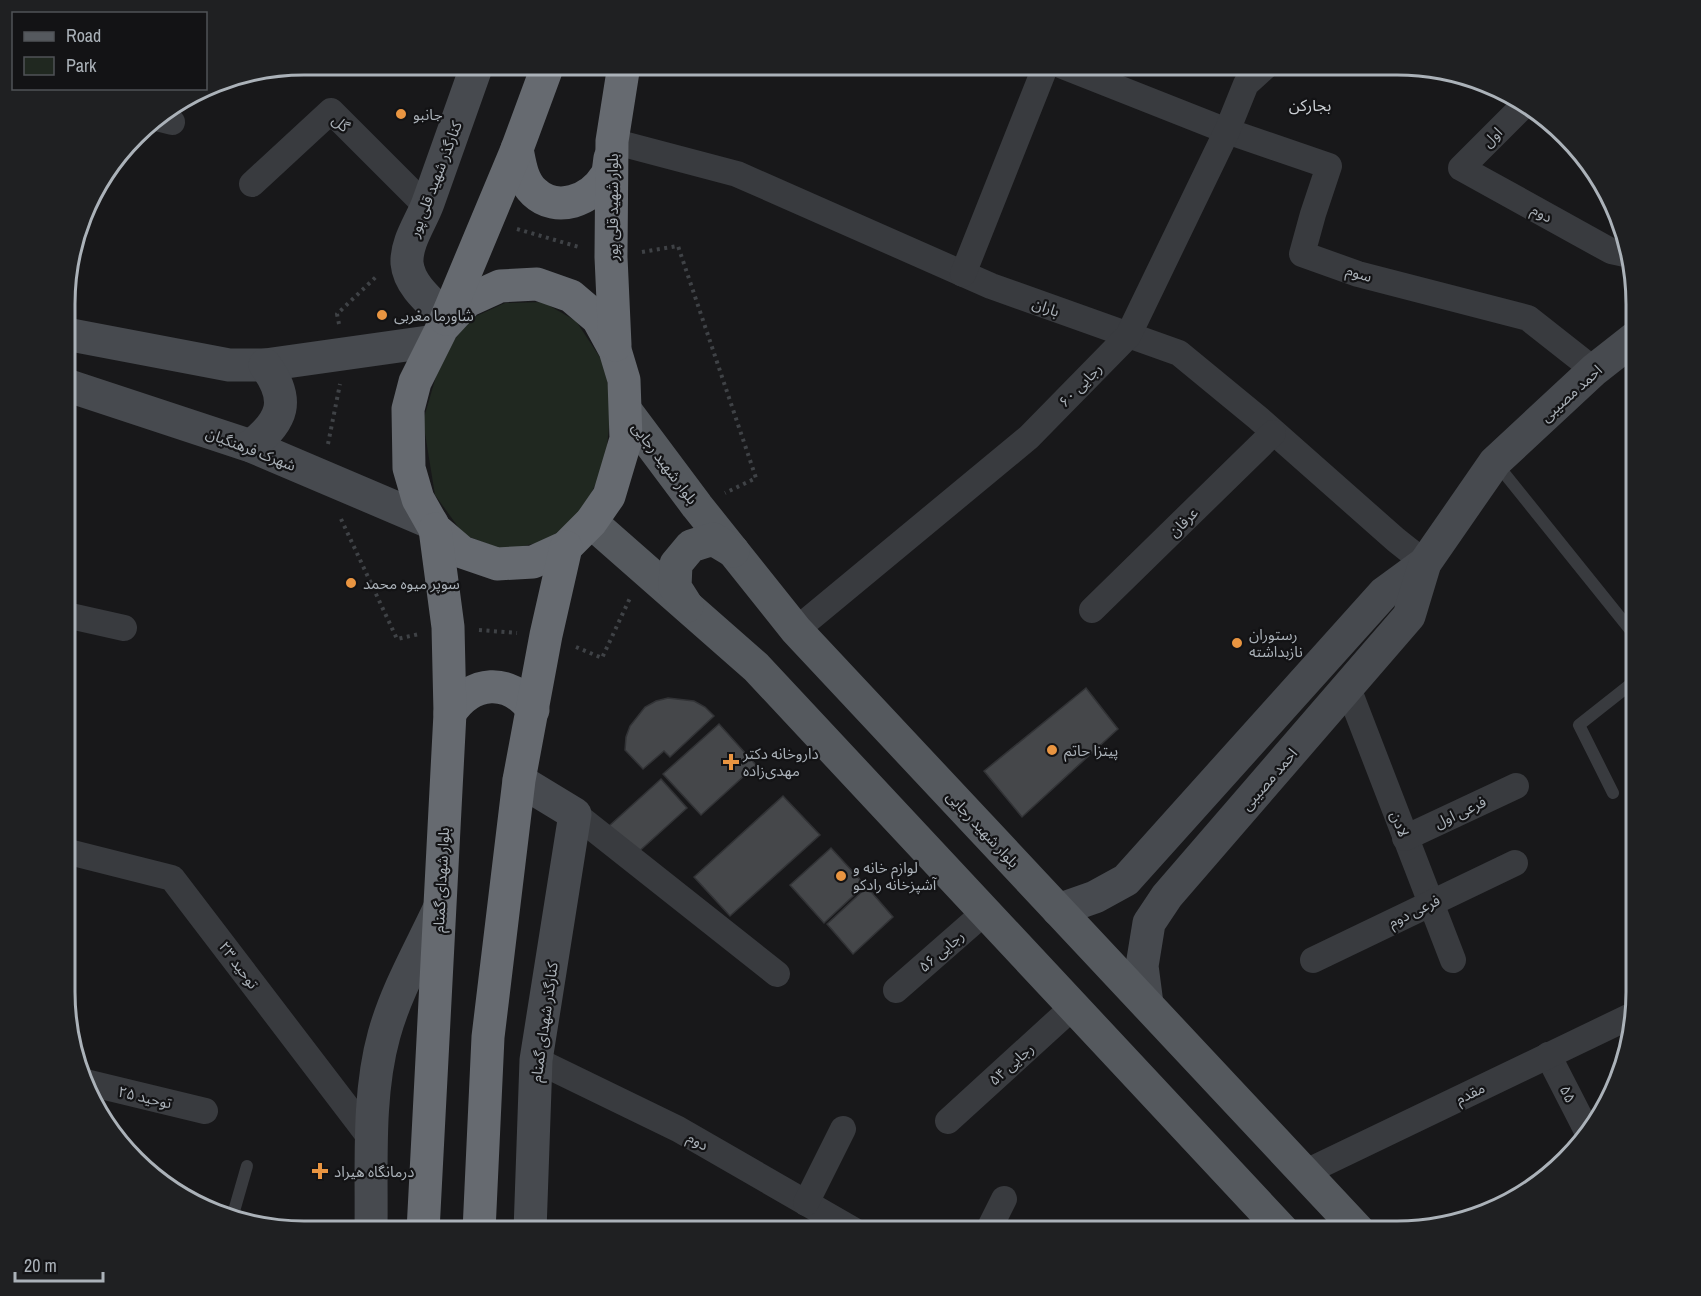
<svg xmlns="http://www.w3.org/2000/svg" width="1701" height="1296" font-family="'Archivo Narrow','Noto Sans Arabic',sans-serif">
<rect width="100%" height="100%" fill="#18181a"/>
<path fill="#202820" d="M543,302L576,321L605,365L611,407L605,466L582,511L547,541L504,550L464,535L435,495L423,421L442,356L470,319L505,303Z"/>
<g fill="#45474a" stroke="#323336" stroke-width="1.5">
<path d="M1086,688L1118,729L1022,817L984,771Z"/>
<path d="M668,698L694,701L705,707L714,716L670,757L664,751L643,769L625,750L626,737L630,726L645,707L656,701Z"/>
<path d="M719,724L756,765L701,815L663,774Z"/>
<path d="M661,779L687,808L635,855L609,826Z"/>
<path d="M783,796L820,835L730,916L694,877Z"/>
<path d="M831,848L865,885L824,923L790,885Z"/>
<path d="M867,887L893,917L853,954L827,924Z"/>
</g>
<g fill="none" stroke-linecap="round" stroke-linejoin="round">
<g stroke="#3f4246" stroke-width="4" stroke-dasharray="3 4.5" stroke-linecap="butt">
<path d="M517,229L579,247"/>
<path d="M642,252L678,246L756,478L725,493"/>
<path d="M339,324L337,314L378,275"/>
<path d="M328,444L340,384"/>
<path d="M341,519L397,639L419,634"/>
<path d="M479,630L517,633"/>
<path d="M576,647L602,658L630,598"/>
</g>
<g stroke="#393b3f" stroke-width="12">
<path d="M1496,463L1636,637"/>
<path d="M1613,793L1579,725L1636,680"/>
<path d="M232,1218L247,1166"/>
</g>
<g stroke="#393b3f" stroke-width="26">
<path d="M1060,65L1227,131L1329,166L1313,214L1302,254L1358,274L1528,318L1594,370"/>
<path d="M1524,105L1461,168L1611,251L1625,254"/>
<path d="M156,118L172,122"/>
<path d="M612,141L737,174L991,286L1179,353L1258,418L1396,540L1425,563"/>
<path d="M252,184L331,111L426,206"/>
<path d="M963,274L1046,65"/>
<path d="M1092,610L1273,433"/>
<path d="M66,615L124,628"/>
<path d="M796,630L1029,437L1128,336L1227,131L1246,84L1267,65"/>
<path d="M1348,688L1453,960"/>
<path d="M575,814L777,974"/>
<path d="M1405,838L1516,786"/>
<path d="M65,851L172,878L372,1140"/>
<path d="M1313,960L1515,863"/>
<path d="M896,990L985,912"/>
<path d="M1548,1055L1588,1133"/>
<path d="M536,1060L678,1129L855,1231"/>
<path d="M85,1082L205,1111"/>
<path d="M948,1121L1073,1007"/>
<path d="M1304,1173L1635,1014"/>
<path d="M806,1203L843,1129"/>
<path d="M988,1231L1004,1199"/>
</g>
<g stroke="#474a4f" stroke-width="33">
<path d="M447,318C432,303 409,286 407,263C406,242 421,222 428,203C444,157 461,111 477,65"/>
<path d="M66,334L229,365H265L435,341"/>
<path d="M66,385L251,446L432,523"/>
<path d="M251,446C283,421 291,400 265,365"/>
<path d="M519,780L575,814L536,1060L530,1231"/>
<path d="M1058,910L1095,897L1126,880L1384,593L1425,563"/>
<path d="M1147,1004L1142,966L1149,923L1167,896L1409,616L1425,563L1495,462L1594,370L1636,337"/>
<path d="M371,1231C372,1168 367,1096 384,1035C396,991 420,950 439,909"/>
</g>
<g stroke="#55595e" stroke-width="33">
<path d="M626,411L697,506L796,630L1359,1231"/>
<path d="M591,522L756,667L1283,1231"/>
<path d="M687,606L675,587L676,564L691,546L713,539L733,551"/>
</g>
<g stroke="#666a70" stroke-width="33">
<path d="M517,149C520,164 522,181 534,192C557,214 591,200 606,176C609,171 609,164 610,158"/>
<path d="M537,284L571,296L598,319L615,350L624,380L626,439L609,496L591,522L566,547L533,562L497,564L462,552L435,529L418,499L409,468L408,409L415,382L442,328L467,301L500,286Z"/>
<path d="M446,319L517,149L548,65"/>
<path d="M615,345L611,257L612,141L624,65"/>
<path d="M450,713C472,680 509,677 533,710"/>
<path d="M423,1231L450,713L448,627L435,529"/>
<path d="M479,1231L488,1037L519,780L546,635L566,547"/>
</g>
</g>
<g fill="#e99541" stroke="#131315" stroke-width="2">
<circle cx="401" cy="114" r="6"/>
<circle cx="382" cy="315" r="6"/>
<circle cx="351" cy="583" r="6"/>
<circle cx="1237" cy="643" r="6"/>
<circle cx="1052" cy="750" r="6"/>
<path d="M728 753h6v6h6v6h-6v6h-6v-6h-6v-6h6z"/>
<circle cx="841" cy="876" r="6"/>
<path d="M317 1162h6v6h6v6h-6v6h-6v-6h-6v-6h6z"/>
</g>
<g text-anchor="middle" dominant-baseline="central" stroke-width="4.5" stroke-linejoin="round" paint-order="stroke">
<g font-size="15" fill="#abb2b9" stroke="#131315" text-anchor="start">
<text x="413" y="114">جانبو</text>
<text x="394" y="315">شاورما مغربی</text>
<text x="363" y="583">سوپر میوه محمد</text>
<text x="1249" y="634">رستوران<tspan x="1249" dy="17">نازبداشته</tspan></text>
<text x="1064" y="750">پیتزا حاتم</text>
<text x="743" y="753">داروخانه دکتر<tspan x="743" dy="17">مهدی‌زاده</tspan></text>
<text x="853" y="867">لوازم خانه و<tspan x="853" dy="17">آشپزخانه رادکو</tspan></text>
<text x="334" y="1171">درمانگاه هیراد</text>
</g>
<g font-size="15" fill="#abb2b9" stroke="#131315">
<text transform="translate(341 123) rotate(41)">گل</text>
<text transform="translate(1492 137) rotate(-45)">اول</text>
<text transform="translate(435 179) rotate(-69)">کنارگذر شهید قلی پور</text>
<text transform="translate(612 207) rotate(-90)">بلوار شهید قلی پور</text>
<text transform="translate(1542 213) rotate(29)">دوم</text>
<text transform="translate(1359 273) rotate(17)">سوم</text>
<text transform="translate(1046 307) rotate(20)">باران</text>
<text transform="translate(1080 385) rotate(-46)">رجایی ۶۰</text>
<text transform="translate(1571 393) rotate(-42)">احمد مصیبی</text>
<text transform="translate(251 449) rotate(21)">شهرک فرهنگیان</text>
<text transform="translate(665 463) rotate(53)">بلوار شهید رجایی</text>
<text transform="translate(1183 522) rotate(-45)">عرفان</text>
<text transform="translate(1269 779) rotate(-49)">احمد مصیبی</text>
<text transform="translate(1460 812) rotate(-25)">فرعی اول</text>
<text transform="translate(1400 824) rotate(69)">لادن</text>
<text transform="translate(983 829) rotate(47)">بلوار شهید رجایی</text>
<text transform="translate(441 880) rotate(-87)">بلوار شهدای گمنام</text>
<text transform="translate(1414 911) rotate(-26)">فرعی دوم</text>
<text transform="translate(941 951) rotate(-41)">رجایی ۵۶</text>
<text transform="translate(239 965) rotate(53)">توحید ۲۳</text>
<text transform="translate(544 1022) rotate(-82)">کنارگذر شهدای گمنام</text>
<text transform="translate(1011 1064) rotate(-42)">رجایی ۵۴</text>
<text transform="translate(1470 1093) rotate(-26)">مقدم</text>
<text transform="translate(1568 1094) rotate(63)">۵۵</text>
<text transform="translate(145 1097) rotate(13)">توحید ۲۵</text>
<text transform="translate(698 1141) rotate(30)">دوم</text>
</g>
<g font-size="16" fill="#ccd0d5" stroke="#131315">
<text x="1310" y="105">بجارکن</text>
</g>
</g>
<path d="M0 0H1701V1296H0ZM304 75H1397A229 229 0 0 1 1626 304V992A229 229 0 0 1 1397 1221H304A229 229 0 0 1 75 992V304A229 229 0 0 1 304 75Z" fill="#1f2022" fill-rule="evenodd"/>
<path fill="none" stroke="#abb2b9" stroke-width="3" d="M304 75H1397A229 229 0 0 1 1626 304V992A229 229 0 0 1 1397 1221H304A229 229 0 0 1 75 992V304A229 229 0 0 1 304 75Z"/>
<rect x="12" y="12" width="195" height="78" fill="#131315" stroke="#505357" stroke-width="1.5"/>
<rect x="24" y="32" width="30" height="9" fill="#55595e" stroke="#505357" stroke-width="1.5"/>
<text x="66" y="42" font-size="18" fill="#abb2b9">Road</text>
<rect x="24" y="57" width="30" height="18" fill="#202820" stroke="#505357" stroke-width="1.5"/>
<text x="66" y="72" font-size="18" fill="#abb2b9">Park</text>
<path d="M15 1272v9h88v-9" fill="none" stroke="#abb2b9" stroke-width="3"/>
<text x="24" y="1272" font-size="18" fill="#abb2b9" stroke="#131315" stroke-width="4.5" paint-order="stroke">20 m</text>
</svg>
